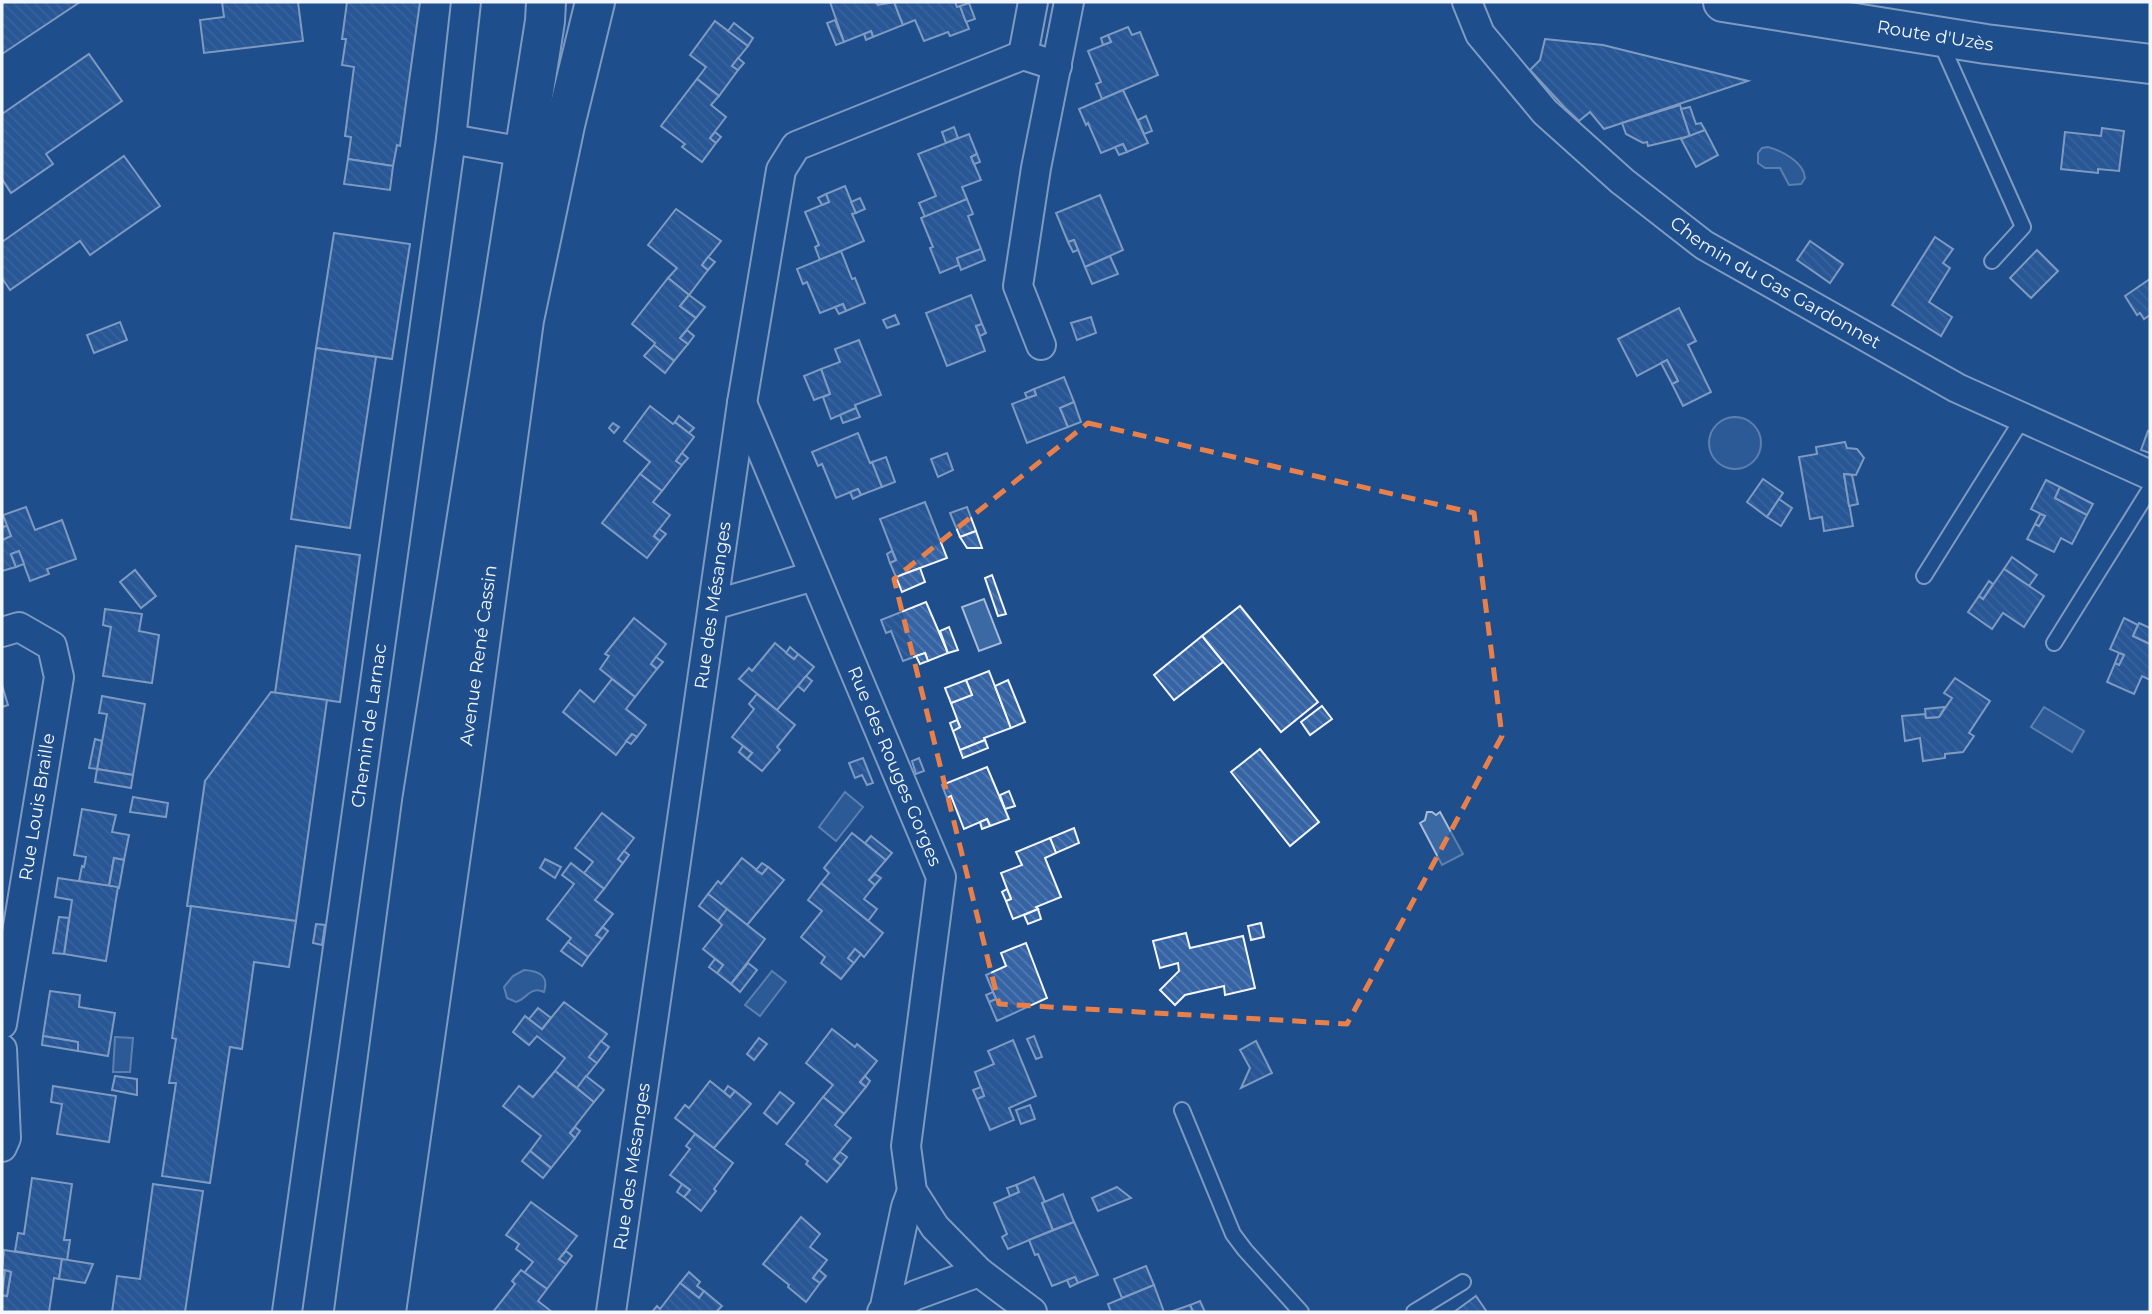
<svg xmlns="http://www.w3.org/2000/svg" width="2152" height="1314" font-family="Montserrat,sans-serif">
<defs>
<pattern id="building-back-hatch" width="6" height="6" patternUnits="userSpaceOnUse" patternTransform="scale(1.75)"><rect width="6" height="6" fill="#3563a3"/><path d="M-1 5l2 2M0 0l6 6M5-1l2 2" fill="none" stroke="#537ab1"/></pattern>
</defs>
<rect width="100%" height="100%" fill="#1f4e8c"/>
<g fill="#3b69a3" stroke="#a8bbd7" stroke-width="2">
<path d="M1768,147C1782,151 1804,162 1805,178L1801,184L1789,185L1780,168H1765L1758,163V153L1762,148Z"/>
<circle cx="1735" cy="443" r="26"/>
<path d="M984,599L1001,643L979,651L962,607Z"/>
<path d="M2044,707L2084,731L2072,752L2031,727Z"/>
<path d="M845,792L863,807L836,841L819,827Z"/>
<path d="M1427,812H1432L1436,815L1440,812L1463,854L1442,865L1420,823L1425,820Z"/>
<path d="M524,970C540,971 549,976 544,992C530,986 528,998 516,1002L507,998L504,987L513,976Z"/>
<path d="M772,971L786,982L760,1016L745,1005Z"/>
<path d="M115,1037L133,1038L130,1072H113Z"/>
</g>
<g fill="url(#building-back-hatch)" stroke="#f2f6ff" stroke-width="2">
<path d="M2,2H80L2,54Z"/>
<path d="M222,2H298L303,41L204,53L200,20L224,17Z"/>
<path d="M347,2H420L400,146L397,145L393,166L348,159L351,137L345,136L354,67L342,65L346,39H342Z"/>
<path d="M830,2H876L878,5L894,2L903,25L873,37L871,31L844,42Z"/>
<path d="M894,2H955L957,7L960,6L969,29L950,36L948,32L924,41L915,20L903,25Z"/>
<path d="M969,3L975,19L966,22L960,6Z"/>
<path d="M835,20L844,42L836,45L827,23Z"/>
<path d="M715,21L748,46L732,66L738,70L719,96L697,79L706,67L690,55Z"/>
<path d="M734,23L753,38L748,46L728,31Z"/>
<path d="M1128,27L1132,35L1140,32L1158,75L1102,99L1096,84L1101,82L1088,51L1111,42L1108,35Z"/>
<path d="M871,31L873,37L866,40L864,34Z"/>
<path d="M1108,35L1111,42L1103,45L1101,38Z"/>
<path d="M1545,39L1603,45L1748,81L1604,129L1590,112L1579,121L1565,108L1530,70L1540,60Z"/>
<path d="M89,54L122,101L46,154L53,164L11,193L2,179V114Z"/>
<path d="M738,58L744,63L738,70L732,66Z"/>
<path d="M697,79L719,96L711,105L726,117L710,138L716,143L702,162L682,147L685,144L661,126Z"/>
<path d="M1123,90L1148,143L1127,152L1123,144L1101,153L1088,123L1086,125L1079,109Z"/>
<path d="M1680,105L1690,136L1648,146L1647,142L1643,143L1626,134L1622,123Z"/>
<path d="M1690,107L1696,124L1701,123L1705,130L1690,136L1681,109Z"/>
<path d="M1146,116L1152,131L1144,134L1138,120Z"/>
<path d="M954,127L958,138L946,143L942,132Z"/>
<path d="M2102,128L2124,131L2119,171L2098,169V173L2061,169L2065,132L2101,136Z"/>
<path d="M1705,130L1718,155L1696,167L1681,139Z"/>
<path d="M715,132L721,137L716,143L710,138Z"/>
<path d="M969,134L977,154L971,157L981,180L962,187L967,199L925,217L919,203L936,196L918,154Z"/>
<path d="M1123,144L1127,152L1119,155L1115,147Z"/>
<path d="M977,154L980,162L974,164L971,157Z"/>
<path d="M124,156L160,206L90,255L80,241L10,290L2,278V242Z"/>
<path d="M348,159L393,166L390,190L344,184Z"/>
<path d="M845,186L856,213L852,214L864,241L820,260L815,247L819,245L805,212L829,202L826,194Z"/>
<path d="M826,194L829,202L822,205L818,198Z"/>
<path d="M1100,195L1123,250L1085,267L1074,240L1068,242L1056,213Z"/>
<path d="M860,198L865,209L856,213L851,202Z"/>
<path d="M967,199L973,214L968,216L981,249L957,258L959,265L940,273L930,248L933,247L921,218Z"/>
<path d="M676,209L721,241L702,265L708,270L689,295L668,278L677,268L648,245Z"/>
<path d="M334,233L410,244L392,359L316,348Z"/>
<path d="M1935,237L1953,249L1943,263L1950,268L1929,302L1952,317L1941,336L1892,305Z"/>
<path d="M1074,240L1078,250L1073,252L1068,242Z"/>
<path d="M1810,241L1843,264L1830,283L1797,260Z"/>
<path d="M981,249L985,260L961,270L957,258Z"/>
<path d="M2037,250L2058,271L2031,298L2010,278Z"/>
<path d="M841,251L852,279L855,278L865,303L846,311L843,304L820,313L807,282L803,284L797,269Z"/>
<path d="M1110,256L1118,274L1092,284L1085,267Z"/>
<path d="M708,257L715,262L708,270L702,265Z"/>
<path d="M668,278L689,295L680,306L696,318L680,338L688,344L674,361L654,345L655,343L632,324Z"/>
<path d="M2150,279V315L2144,319L2140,313L2137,315L2125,296Z"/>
<path d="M689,295L705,307L696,318L680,306Z"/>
<path d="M971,295L982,324L976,326L985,351L947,366L926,313Z"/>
<path d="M843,304L846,311L839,314L835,307Z"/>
<path d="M1679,308L1696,341L1688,345L1711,392L1683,406L1672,384L1678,381L1667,360L1637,376L1618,339Z"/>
<path d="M895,315L899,324L887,328L883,320Z"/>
<path d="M1091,317L1096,333L1077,340L1071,323Z"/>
<path d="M120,322L127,340L94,353L87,335Z"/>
<path d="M982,324L986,333L980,336L976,326Z"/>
<path d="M687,330L694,336L688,344L680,338Z"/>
<path d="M859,340L881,395L855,405L856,408L831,419L823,397L830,394L821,369L840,362L835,349Z"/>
<path d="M654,345L674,361L665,373L644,356Z"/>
<path d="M316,348L376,357L350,528L291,519Z"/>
<path d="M1667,360L1678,381L1672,384L1661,363Z"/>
<path d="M821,369L830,394L814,400L804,376Z"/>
<path d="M1064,377L1074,402L1060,408L1068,427L1027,443L1012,404L1036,395L1034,389Z"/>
<path d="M1034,389L1036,395L1027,398L1025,393Z"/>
<path d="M1074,402L1081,422L1068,427L1060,408Z"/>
<path d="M650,406L673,424L675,422L694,437L676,461L682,465L662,491L640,474L650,462L624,441Z"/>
<path d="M856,408L860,417L843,423L840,415Z"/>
<path d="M679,416L694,428L689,433L675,422Z"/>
<path d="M613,423L619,427L614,433L609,428Z"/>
<path d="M2148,431L2150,432V453L2141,450Z"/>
<path d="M858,433L870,463L872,462L882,487L861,495L858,489L836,498L822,464L818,466L812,452Z"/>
<path d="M1845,442L1847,448L1857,449L1864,458L1856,475L1844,474L1853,526L1824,531L1822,517L1810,519L1799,457L1817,454L1816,447Z"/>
<path d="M682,453L688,458L682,465L676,461Z"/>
<path d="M947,453L953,470L938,477L931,459Z"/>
<path d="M886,457L895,482L882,487L872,462Z"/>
<path d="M640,474L662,491L653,502L670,515L654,536L660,541L647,558L602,523Z"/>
<path d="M1844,474L1852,475L1858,504L1849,506Z"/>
<path d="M1763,479L1783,493L1767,517L1747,502Z"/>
<path d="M2046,480L2060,487L2055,498L2087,515L2072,544L2061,538L2054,552L2027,539L2035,524L2039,526L2045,516L2031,509Z"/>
<path d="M2060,487L2093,504L2087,515L2055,498Z"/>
<path d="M858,489L861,495L853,499L850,492Z"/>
<path d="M1779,499L1792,508L1781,526L1767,517Z"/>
<path d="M925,502L947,558L896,577L890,563L896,560L880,519Z"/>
<path d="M26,507L35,530L62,520L76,559L47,569L49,574L30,581L19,551L11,554L16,567L2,571V540L11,536L3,515Z"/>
<path d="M967,507L976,531L960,537L950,513Z"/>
<path d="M2040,514L2045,516L2039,526L2035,524Z"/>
<path d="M7,526L11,536L2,540V527Z"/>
<path d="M659,529L666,534L660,541L654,536Z"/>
<path d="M976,531L982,548H967L960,537Z"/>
<path d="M296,546L360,555L340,702L275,693Z"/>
<path d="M19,551L24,564L16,567L11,554Z"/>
<path d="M892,551L896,560L890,563L887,554Z"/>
<path d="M2012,557L2037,575L2029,586L2004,569Z"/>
<path d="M920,568L925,582L902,592L896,577Z"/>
<path d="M2004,569L2044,596L2024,627L2003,613L1992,629L1968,612L1979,596L1983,599Z"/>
<path d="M135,570L156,596L141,608L120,582Z"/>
<path d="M992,575L1006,614L998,616L985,578Z"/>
<path d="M1989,581L1993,584L1983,599L1979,596Z"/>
<path d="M926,602L948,653L928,661L925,653L903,661L891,631L886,633L881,620Z"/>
<path d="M1240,606L1318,702L1281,732L1202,636Z"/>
<path d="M105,609L142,614L139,631L159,635L152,683L103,676L111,627L103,625Z"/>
<path d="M634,618L666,644L651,664L657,669L635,697L600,669L609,656L605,654Z"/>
<path d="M2124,618L2138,625L2133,636L2150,644V680L2142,676L2134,694L2107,682L2115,663L2119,665L2124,655L2110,649Z"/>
<path d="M2139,623L2150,628V644L2133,636Z"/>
<path d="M949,627L958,650L948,653L940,631Z"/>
<path d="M1202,636L1223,662L1174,700L1154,675Z"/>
<path d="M775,643L794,659L798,654L814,667L777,710L739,679L749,668L752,671Z"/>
<path d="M790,647L798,654L794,659L786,653Z"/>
<path d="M925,653L928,661L920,664L916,656Z"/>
<path d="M2119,653L2124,655L2119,665L2115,663Z"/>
<path d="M656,657L663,662L657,669L651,664Z"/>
<path d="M989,671L1011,728L984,738L985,740L960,750L953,731L960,727L951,703L972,695L966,680Z"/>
<path d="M806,676L812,681L804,691L798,686Z"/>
<path d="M1955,678L1990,701L1969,733L1974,736L1963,752L1945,754V758L1923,761L1920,738L1905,741L1902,716L1925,714L1926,718L1939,717L1952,698L1944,693Z"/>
<path d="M612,679L635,697L626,709L646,725L637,737L632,734L616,755L563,712L580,690L594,702Z"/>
<path d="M966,680L972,695L951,703L945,688Z"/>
<path d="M1008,680L1025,722L1011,728L995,686Z"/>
<path d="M2,685L8,705L2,707Z"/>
<path d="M271,692L327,700L296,921L187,906L205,781Z"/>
<path d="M757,694L795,725L777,747L780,750L762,771L747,759L752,753L732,737L754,709L749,704Z"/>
<path d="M102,696L145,704L133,775L97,769L107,714L99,713Z"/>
<path d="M1322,706L1332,719L1310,735L1301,722Z"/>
<path d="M1945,707L1939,717L1926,718L1925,709Z"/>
<path d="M957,720L960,727L953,731L950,723Z"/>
<path d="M632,734L637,737L631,744L626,741Z"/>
<path d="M95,739L102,741L97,769L89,768Z"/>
<path d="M985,740L988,748L963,758L960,750Z"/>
<path d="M743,746L752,753L747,759L739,752Z"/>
<path d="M1260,749L1319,822L1290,846L1231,772Z"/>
<path d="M863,758L873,783L867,785L862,775L855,778L849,763Z"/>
<path d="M919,758L924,771L916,774L912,761Z"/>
<path d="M987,767L1009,819L990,826L987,819L964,829L951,796L947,798L942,785Z"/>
<path d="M97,769L133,775L131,788L95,782Z"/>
<path d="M1009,791L1015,806L1005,809L1000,795Z"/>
<path d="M133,797L168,803L166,817L130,812Z"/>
<path d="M82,809L116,815L112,832L129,835L124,860L114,858L109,886L79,881L82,866L84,867L86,857L74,855Z"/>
<path d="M602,813L634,838L618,859L623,863L604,889L584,873L593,862L575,848Z"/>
<path d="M987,819L990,826L982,829L980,822Z"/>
<path d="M1074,828L1079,843L1056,853L1050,838Z"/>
<path d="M852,833L886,860L869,880L875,885L864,899L877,909L868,921L821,883L829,873L824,868Z"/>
<path d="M871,836L892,853L886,860L865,843Z"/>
<path d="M1050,838L1056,853L1045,858L1061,897L1036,907L1038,909L1013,919L1006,901L1011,899L1001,873L1022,865L1016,852Z"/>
<path d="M624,851L629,855L623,863L618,859Z"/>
<path d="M114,858L124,860L119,888L109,886Z"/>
<path d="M742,858L762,874L768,867L784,880L747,925L708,894L718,881L721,884Z"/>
<path d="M545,859L561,867L555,878L540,868Z"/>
<path d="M571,863L604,889L595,900L613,914L596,935L602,939L588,957L568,942L571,938L547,919L574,884L562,875Z"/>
<path d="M762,863L768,867L762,874L756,870Z"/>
<path d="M875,874L881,878L875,885L869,880Z"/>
<path d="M58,878L118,887L106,961L64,954L72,900L55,897Z"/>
<path d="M821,883L883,933L864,957L855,949L848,958L854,963L841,979L821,963L825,957L801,937L822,911L808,900Z"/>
<path d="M1007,889L1011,899L1006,901L1002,892Z"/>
<path d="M708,894L727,909L718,921L699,906Z"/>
<path d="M191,906L296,921L289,967L254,962L242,1049L230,1047L210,1183L162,1176L176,1083H169L176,1039L172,1038Z"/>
<path d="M727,909L765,939L731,984L717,973L723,965L703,949L722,925L718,921Z"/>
<path d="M1038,909L1041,919L1028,924L1024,915Z"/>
<path d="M59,917L69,918L64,954L53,953Z"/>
<path d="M1261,923L1264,937L1251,940L1248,926Z"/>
<path d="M316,924L325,925L322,945L313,943Z"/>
<path d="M603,927L608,931L602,939L596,935Z"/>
<path d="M1186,933L1190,948L1243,936L1255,988L1225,995L1224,986L1185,995L1175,1005L1160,990L1179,971L1178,963L1160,968L1153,941Z"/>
<path d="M568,942L588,957L582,966L561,951Z"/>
<path d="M1026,943L1047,998L997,1021L989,1002L996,999L986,975L1006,966L1001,953Z"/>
<path d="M855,949L861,954L854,963L848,958Z"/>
<path d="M715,959L723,965L717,973L709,967Z"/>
<path d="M748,963L757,970L740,992L731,984Z"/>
<path d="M50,991L80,995L79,1007L115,1013L108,1056L78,1051V1042L43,1036Z"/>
<path d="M993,992L996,999L989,1002L986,995Z"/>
<path d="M564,1002L607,1034L589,1057L597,1063L577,1088L555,1071L565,1058L537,1036L529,1045L513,1032L525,1016L542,1029Z"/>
<path d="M538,1008L551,1018L542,1029L529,1019Z"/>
<path d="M832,1029L855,1047L857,1044L877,1061L860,1082L866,1087L844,1114L823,1097L833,1085L806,1063Z"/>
<path d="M43,1036L78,1042V1051L42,1045Z"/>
<path d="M1034,1036L1042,1057L1036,1059L1027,1039Z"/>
<path d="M759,1038L767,1044L754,1060L747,1054Z"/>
<path d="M1013,1040L1036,1096L1009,1108L1014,1120L990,1130L977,1099L984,1096L975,1072L994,1064L988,1051Z"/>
<path d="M601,1041L609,1047L597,1063L589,1057Z"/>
<path d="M1256,1041L1272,1073L1241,1088L1250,1068L1240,1050Z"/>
<path d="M555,1071L594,1102L570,1133L575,1138L551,1168L530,1151L541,1136L503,1106L519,1086L533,1097Z"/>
<path d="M115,1076L137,1079V1095L112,1090Z"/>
<path d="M586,1076L604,1090L594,1102L577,1088Z"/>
<path d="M865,1076L870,1081L866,1087L860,1082Z"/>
<path d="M710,1081L730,1097L735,1091L751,1104L714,1148L675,1118L685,1105L689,1108Z"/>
<path d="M53,1086L116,1096L109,1142L57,1134L62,1104L51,1102Z"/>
<path d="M728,1086L735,1091L730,1097L724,1092Z"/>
<path d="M981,1087L984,1096L977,1099L973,1090Z"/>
<path d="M780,1092L794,1103L777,1124L764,1113Z"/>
<path d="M823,1097L844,1114L835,1125L851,1138L834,1159L841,1165L827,1182L806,1164L808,1161L786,1144Z"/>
<path d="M1030,1105L1035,1119L1021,1124L1016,1110Z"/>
<path d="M575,1127L580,1131L575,1138L570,1133Z"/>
<path d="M695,1134L733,1163L714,1189L716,1191L701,1211L684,1197L690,1190L670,1175L690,1149L686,1146Z"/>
<path d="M530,1151L551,1168L543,1178L522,1161Z"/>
<path d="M840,1152L847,1157L841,1165L834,1159Z"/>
<path d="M1034,1177L1045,1202L1042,1203L1053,1230L1008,1249L1002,1237L1007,1234L994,1203L1019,1192L1016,1185Z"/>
<path d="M32,1178L72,1184L64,1240H70L67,1261L15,1251L18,1233L24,1234Z"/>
<path d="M153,1184L203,1191L185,1312H112L117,1276L140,1279Z"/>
<path d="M682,1184L690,1190L684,1197L677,1192Z"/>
<path d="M1016,1185L1019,1192L1010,1196L1007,1188Z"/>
<path d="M1117,1187L1131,1198L1098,1211L1092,1198Z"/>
<path d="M1063,1194L1074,1222L1053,1230L1042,1203Z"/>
<path d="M531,1202L577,1236L559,1259L566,1264L547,1289L524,1273L533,1262L516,1249L519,1244L506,1235Z"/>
<path d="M801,1217L820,1234L810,1247L827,1260L813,1278L820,1283L806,1302L788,1287L789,1285L763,1264Z"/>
<path d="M1074,1222L1098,1275L1078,1283L1075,1277L1052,1286L1038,1254L1035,1255L1029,1240Z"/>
<path d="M4,1250L62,1259L59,1279L54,1278L49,1312H2V1295L7,1296L11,1272L2,1270Z"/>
<path d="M566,1251L572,1256L566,1264L559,1259Z"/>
<path d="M62,1259L93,1264L85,1283L59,1279Z"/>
<path d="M1146,1266L1154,1285L1122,1298L1114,1279Z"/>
<path d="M5,1270L11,1272L7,1296L2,1295Z"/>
<path d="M521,1270L547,1289L538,1301L552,1312H493L515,1284L512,1281Z"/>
<path d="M819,1270L826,1276L820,1283L813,1278Z"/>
<path d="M689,1272L700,1282L697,1286L704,1291L699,1298L680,1283Z"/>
<path d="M1075,1277L1078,1283L1070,1287L1067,1280Z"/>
<path d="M680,1283L699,1298L704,1291L722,1306L716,1312H652L657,1306L660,1309Z"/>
<path d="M1154,1285L1164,1312H1111L1108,1304Z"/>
<path d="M1476,1296L1487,1312H1454Z"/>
<path d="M1200,1301L1205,1312H1193L1190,1305Z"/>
<path d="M1190,1305L1193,1312H1170Z"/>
</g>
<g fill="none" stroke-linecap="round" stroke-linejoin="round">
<defs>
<g id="lane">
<path d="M1940,41L2023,227L1992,261"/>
<path d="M1924,576L2023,418"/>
<path d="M2054,643L2150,489"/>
<path d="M1182,1110L1233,1234L1245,1250L1301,1312"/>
<path d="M1414,1312L1463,1282"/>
</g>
<g id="street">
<path id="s1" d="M1467,2L1480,34L1545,112L1622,181L1704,245L1957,388L2150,475"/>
<path d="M1023,55L1033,2"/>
<path d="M451,139L466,2"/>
<path d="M1041,345L1018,286L1036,168L1069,2"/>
<path id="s2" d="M742,403L941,877L906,1146L912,1191L935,1227L979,1272L1032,1312"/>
<path d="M713,605L814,576"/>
<path d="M2,632L19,627L52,646L59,677L2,1024"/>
<path d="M2,1049L6,1138L2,1147"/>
<path d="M884,1311L916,1295L979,1272"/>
<path id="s3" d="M287,1312L451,139L524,152"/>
<path id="s4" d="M611,1312L742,403L781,170L796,146L1023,55L1057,66"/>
<path d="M882,1312L884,1311L906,1207L912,1191"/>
</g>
<g id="primary">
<path id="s5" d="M1723,2L1986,44L2150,64"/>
<path d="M354,1312L422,802L545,21L546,2"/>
<path id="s6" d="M386,1312L461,784L524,320L565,125L595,2"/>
</g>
</defs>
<use href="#lane" stroke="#f2f6ff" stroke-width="18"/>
<use href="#street" stroke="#f2f6ff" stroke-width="32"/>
<use href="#primary" stroke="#f2f6ff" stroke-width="42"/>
<use href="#lane" stroke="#1f4e8c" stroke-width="14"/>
<use href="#street" stroke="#1f4e8c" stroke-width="28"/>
<use href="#primary" stroke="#1f4e8c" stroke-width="38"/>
</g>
<path d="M0 0H2152V1314H0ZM1088,423L1474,513L1502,736L1347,1024L999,1004L894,579Z" fill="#1f4e8c" fill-opacity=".55" fill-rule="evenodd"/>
<path fill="none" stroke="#ea8049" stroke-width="5" stroke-dasharray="14 9" stroke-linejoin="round" d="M1088,423L1474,513L1502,736L1347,1024L999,1004L894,579Z"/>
<g text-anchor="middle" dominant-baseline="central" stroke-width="5" stroke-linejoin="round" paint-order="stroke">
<g font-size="18" fill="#f2f6ff" stroke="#1f4e8c">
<text stroke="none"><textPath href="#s5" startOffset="215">Route d'Uzès</textPath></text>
<text stroke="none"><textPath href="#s1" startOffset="424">Chemin du Gas Gardonnet</textPath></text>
<text stroke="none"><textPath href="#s4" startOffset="714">Rue des Mésanges</textPath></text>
<text stroke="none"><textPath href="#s6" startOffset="663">Avenue René Cassin</textPath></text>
<text stroke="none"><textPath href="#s3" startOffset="592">Chemin de Larnac</textPath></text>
<text stroke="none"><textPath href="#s2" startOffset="394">Rue des Rouges Gorges</textPath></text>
<text transform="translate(37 807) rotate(-81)">Rue Louis Braille</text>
<text stroke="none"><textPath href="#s4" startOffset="147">Rue des Mésanges</textPath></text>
</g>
</g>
<rect width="2152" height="1314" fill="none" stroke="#f2f6ff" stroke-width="7"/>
</svg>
